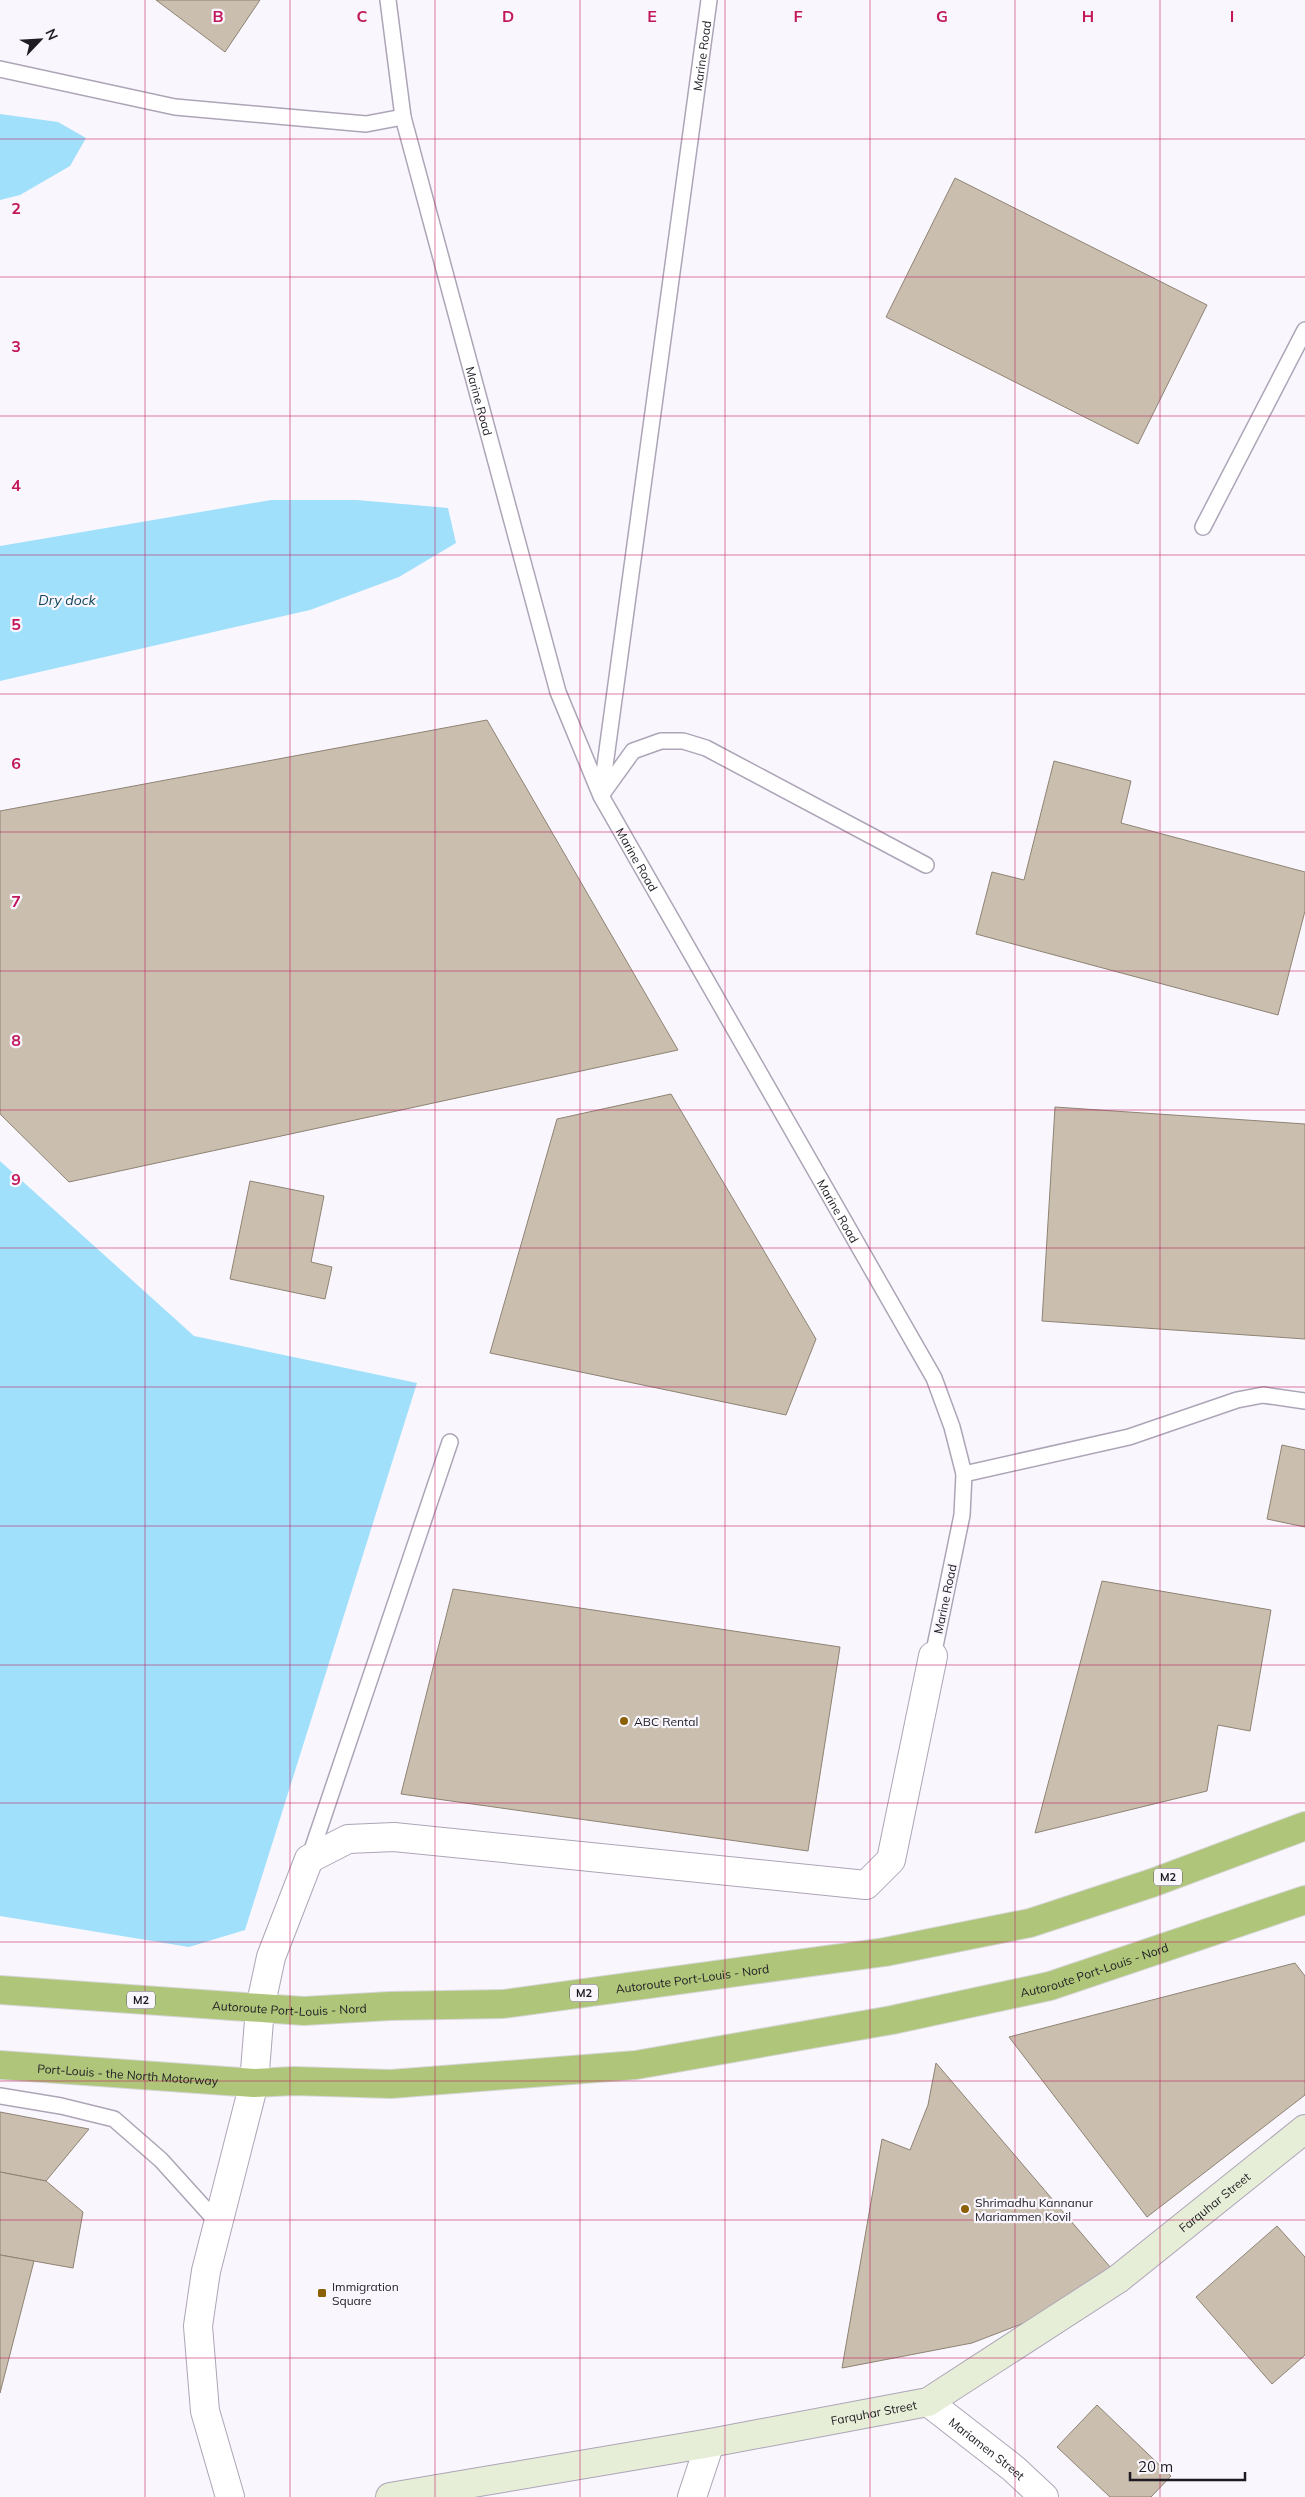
<svg xmlns="http://www.w3.org/2000/svg" width="1305" height="2497" font-family="Mulish,sans-serif">
<rect width="100%" height="100%" fill="#f9f6fd"/>
<g fill="#a1e0fb">
<path d="M0,114L58,122L86,138L70,166L20,195L0,200Z"/>
<path d="M271,500H357L448,508L456,543L399,577L310,610L0,681V546Z"/>
<path d="M0,1161L194,1336L417,1383L245,1930L189,1947L0,1916Z"/>
</g>
<g fill="#cabeae" stroke="#8e8374">
<path d="M156,0H260L225,52Z"/>
<path d="M955,178L1207,305L1138,444L886,317Z"/>
<path d="M487,720L678,1050L69,1182L0,1114V811Z"/>
<path d="M1054,761L1131,781L1121,823L1305,872V911L1278,1015L976,934L992,872L1024,880Z"/>
<path d="M671,1094L816,1339L786,1415L490,1353L557,1119Z"/>
<path d="M1055,1107L1305,1124V1339L1042,1321Z"/>
<path d="M250,1181L324,1196L311,1262L332,1267L325,1299L230,1279Z"/>
<path d="M1282,1445L1305,1450V1527L1267,1519Z"/>
<path d="M1102,1581L1271,1610L1250,1731L1218,1725L1207,1791L1035,1833Z"/>
<path d="M453,1589L840,1647L808,1851L401,1794Z"/>
<path d="M1295,1963L1305,1976V2095L1147,2217L1009,2037Z"/>
<path d="M936,2063L1111,2268L1058,2310L972,2343L842,2368L882,2139L910,2150L928,2105Z"/>
<path d="M0,2112L89,2129L46,2181L0,2172Z"/>
<path d="M0,2172L46,2181L83,2212L73,2268L0,2255Z"/>
<path d="M1277,2226L1305,2257V2355L1272,2384L1196,2297Z"/>
<path d="M0,2255L34,2261L0,2393Z"/>
<path d="M1097,2405L1171,2476L1151,2497H1110L1057,2447Z"/>
</g>
<g fill="none" stroke-linecap="round" stroke-linejoin="round">
<defs>
<g id="lane">
<path id="s1" d="M388,0L403,117L558,692L601,796L934,1378L952,1427L964,1474L962,1515L933,1656"/>
<path d="M0,69L175,107L366,124L403,117"/>
<path d="M1203,527L1305,330"/>
<path d="M602,794L633,751L661,741H683L706,748L926,865"/>
<path id="s2" d="M601,795L709,0"/>
<path d="M964,1474L1129,1437L1237,1400L1263,1395L1305,1401"/>
<path d="M309,1859L450,1442"/>
<path d="M0,2096L61,2106L114,2119L161,2160L218,2223"/>
</g>
<g id="street">
<path id="s3" d="M928,2402L1014,2469L1044,2497"/>
<path d="M230,2497L205,2411L198,2326L206,2271L254,2083L260,2008L271,1957L309,1859L348,1839L394,1837L866,1885L891,1860L933,1656"/>
<path d="M692,2497L710,2443"/>
</g>
<g id="secondary">
<path id="s4" d="M390,2497L710,2443L928,2402L1118,2279L1305,2129"/>
</g>
<g id="highway">
<path id="s5" d="M0,1990L304,2011L390,2006L503,2004L885,1952L1030,1923L1152,1883L1305,1826"/>
<path id="s6" d="M0,2065L254,2083L294,2081L391,2084L636,2065L892,2020L1050,1986L1305,1900"/>
</g>
</defs>
<use href="#lane" stroke="#ada5b7" stroke-width="18"/>
<use href="#street" stroke="#ada5b7" stroke-width="30"/>
<use href="#secondary" stroke="#ada5b7" stroke-width="30"/>
<use href="#highway" stroke="#d6d6d7" stroke-width="30"/>
<use href="#lane" stroke="#fff" stroke-width="15"/>
<use href="#street" stroke="#fff" stroke-width="28"/>
<use href="#secondary" stroke="#e7eed7" stroke-width="28"/>
<use href="#highway" stroke="#afc67a" stroke-width="28"/>
</g>
<path fill="none" stroke="#c2185b" stroke-width="1" stroke-opacity="0.55" d="M145,0V2497M290,0V2497M435,0V2497M580,0V2497M725,0V2497M870,0V2497M1015,0V2497M1160,0V2497M0,139H1305M0,277H1305M0,416H1305M0,555H1305M0,694H1305M0,832H1305M0,971H1305M0,1110H1305M0,1248H1305M0,1387H1305M0,1526H1305M0,1665H1305M0,1803H1305M0,1942H1305M0,2081H1305M0,2220H1305M0,2358H1305"/>
<g fill="#8c6005" stroke="#f9f6fd" stroke-width="2">
<circle cx="624" cy="1721" r="5"/>
<circle cx="965" cy="2209" r="5"/>
<rect x="317" y="2288" width="10" height="10" rx="2.5"/>
</g>
<g text-anchor="middle" dominant-baseline="central" stroke-width="4.5" stroke-linejoin="round" paint-order="stroke">
<g fill="#f9f6fd" stroke="#605d64" stroke-width="1">
<rect x="1154" y="1868.5" width="28" height="17" rx="4"/>
<rect x="570" y="1984.5" width="28" height="17" rx="4"/>
<rect x="127" y="1991.5" width="28" height="17" rx="4"/>
</g>
<g font-size="11" font-weight="bold" fill="#1e1b22">
<text x="1168" y="1877">M2</text>
<text x="584" y="1993">M2</text>
<text x="141" y="2000">M2</text>
</g>
<g font-size="12" fill="#1e1b22" stroke="#f9f6fd">
<text stroke="none"><textPath href="#s2" startOffset="746">Marine Road</textPath></text>
<text stroke="none"><textPath href="#s1" startOffset="412">Marine Road</textPath></text>
<text stroke="none"><textPath href="#s1" startOffset="899">Marine Road</textPath></text>
<text stroke="none"><textPath href="#s1" startOffset="1304">Marine Road</textPath></text>
<text transform="translate(945 1599) rotate(-78)">Marine Road</text>
<text stroke="none"><textPath href="#s6" startOffset="1106">Autoroute Port-Louis - Nord</textPath></text>
<text stroke="none"><textPath href="#s5" startOffset="695">Autoroute Port-Louis - Nord</textPath></text>
<text stroke="none"><textPath href="#s5" startOffset="290">Autoroute Port-Louis - Nord</textPath></text>
<text stroke="none"><textPath href="#s6" startOffset="128">Port-Louis - the North Motorway</textPath></text>
<text stroke="none"><textPath href="#s4" startOffset="896">Farquhar Street</textPath></text>
<text stroke="none"><textPath href="#s4" startOffset="491">Farquhar Street</textPath></text>
<text stroke="none"><textPath href="#s3" startOffset="75">Mariamen Street</textPath></text>
</g>
<g font-size="12" fill="#1e1b22" stroke="#f9f6fd" text-anchor="start">
<text x="634" y="1721">ABC Rental</text>
<text x="975" y="2202">Shrimadhu Kannanur<tspan x="975" dy="14">Mariammen Kovil</tspan></text>
<text x="332" y="2286">Immigration<tspan x="332" dy="14">Square</tspan></text>
</g>
<g font-size="14" font-style="italic" fill="#104659" stroke="#f9f6fd">
<text x="67" y="600">Dry dock</text>
</g>
</g>
<g font-size="16" text-anchor="middle" font-weight="bold" fill="#c2185b" stroke="#f9f6fd" stroke-width="4.5" stroke-linejoin="round" paint-order="stroke">
<text x="218" y="22">B</text>
<text x="362" y="22">C</text>
<text x="508" y="22">D</text>
<text x="652" y="22">E</text>
<text x="798" y="22">F</text>
<text x="942" y="22">G</text>
<text x="1088" y="22">H</text>
<text x="1232" y="22">I</text>
<text x="16" y="214">2</text>
<text x="16" y="352">3</text>
<text x="16" y="491">4</text>
<text x="16" y="630">5</text>
<text x="16" y="769">6</text>
<text x="16" y="907">7</text>
<text x="16" y="1046">8</text>
<text x="16" y="1185">9</text>
</g>
<g transform="translate(40 40) rotate(65)" stroke="#f9f6fd" stroke-width="4" paint-order="stroke">
<path d="M0-4L9 19L0 12L-9 19Z" fill="#1e1b22"/>
<text y="-8" font-size="14" font-weight="bold" text-anchor="middle" fill="#1e1b22">N</text>
</g>
<path d="M1130 2472v8h115v-8" fill="none" stroke="#1e1b22" stroke-width="2.5"/>
<text x="1138" y="2472" font-size="15" fill="#1e1b22" stroke="#f9f6fd" stroke-width="4" paint-order="stroke">20 m</text>
</svg>
